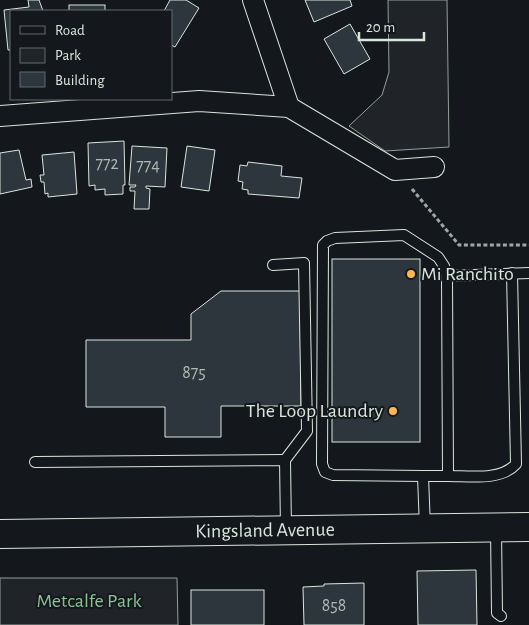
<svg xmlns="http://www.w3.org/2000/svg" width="529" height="625" font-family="'Alegreya Sans',sans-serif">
<rect width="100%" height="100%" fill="#14181c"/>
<g fill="#202428" stroke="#939e99">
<path d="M388,0H447L449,147L385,151L349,126L382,95L389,72Z"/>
<path d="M0,578H177L178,625H0Z"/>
</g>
<g fill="#2c363c" stroke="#d8e6dc">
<path d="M28,0H39L43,11H11V54L10,50H8L4,10L29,7Z"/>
<path d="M170,0H186L199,8L175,47L171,45V11H164Z"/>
<path d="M305,0H350L352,6L314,22Z"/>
<rect x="69" y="5" width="36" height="6"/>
<path d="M350,24L370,59L344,74L324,39Z"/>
<path d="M124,141L125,185H123V194L105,195V189L95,190V185L89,186L88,143Z"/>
<path d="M132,146L167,148L165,187L146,186V188L150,189L149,209H134L135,191H130V187H135L136,185H129Z"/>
<path d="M187,146L215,150L209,191L181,187Z"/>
<path d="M19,150L26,180L31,179L32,187L0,194V153Z"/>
<path d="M74,152L77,194L48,197V193L45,194L44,182H41L40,175H44L42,155Z"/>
<path d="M248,162L282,166L281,176L302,178L299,198L248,194V190L242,189L243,182L238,181L240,165L247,166Z"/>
<rect x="332" y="259" width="88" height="183"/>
<path d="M221,291H300L301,406H221V437H165V407H86V340H191V314Z"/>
<path d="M476,570L477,625H418L417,571Z"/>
<path d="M364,583V625H304L303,587L324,586V584Z"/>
<rect x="191" y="590" width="73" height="35"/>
</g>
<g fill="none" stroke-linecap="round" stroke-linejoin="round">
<defs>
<g id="lane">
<path d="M273,265L304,263L307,431L285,460"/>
<path d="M35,462L285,460L286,529"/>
<path d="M423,476L333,475L325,472L322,464L323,245L327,241L335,238L404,235L438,257L444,266L447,276"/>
<path d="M448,476C470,476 501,481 516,464L512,273"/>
<path d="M425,528L423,476H448L447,276L529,273"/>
<path d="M496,529L497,613L501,616"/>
</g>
<g id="street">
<path d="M253,0L289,107"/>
<path d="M0,116L199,101L289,107L395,170L434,167"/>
</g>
<g id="secondary">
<path id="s1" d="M0,534L529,527"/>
</g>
</defs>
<use href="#lane" stroke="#d8e6dc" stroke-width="12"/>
<use href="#street" stroke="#d8e6dc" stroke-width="22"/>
<use href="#secondary" stroke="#d8e6dc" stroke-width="30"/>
<path stroke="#9da8a2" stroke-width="3" stroke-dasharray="4 2.5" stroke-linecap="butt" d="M412,189L459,245H529"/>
<use href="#lane" stroke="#14181c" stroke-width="10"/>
<use href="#street" stroke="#14181c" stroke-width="20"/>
<use href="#secondary" stroke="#14181c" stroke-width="28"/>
</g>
<g fill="#ffb74d" stroke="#14181c" stroke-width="2">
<circle cx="411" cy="274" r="5"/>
<circle cx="393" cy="411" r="5"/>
</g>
<g text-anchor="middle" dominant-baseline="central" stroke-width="4" stroke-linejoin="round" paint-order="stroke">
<g font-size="18" fill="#adbab4">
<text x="107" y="164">772</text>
<text x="148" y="166">774</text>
<text x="194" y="373">875</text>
<text x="334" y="606">858</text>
</g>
<g font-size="20" fill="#d8e6dc" stroke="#14181c" text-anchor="start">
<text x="421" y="274">Mi Ranchito</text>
<text x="383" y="411" text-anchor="end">The Loop Laundry</text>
</g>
<g font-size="20" fill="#d8e6dc" stroke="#14181c">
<text stroke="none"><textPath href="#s1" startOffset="265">Kingsland Avenue</textPath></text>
</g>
<g font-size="20" fill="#8ac095" stroke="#14181c">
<text x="89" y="601">Metcalfe Park</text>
</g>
</g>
<rect x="10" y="10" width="162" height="90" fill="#14181c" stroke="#626a69"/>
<rect x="20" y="26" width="25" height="8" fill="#14181c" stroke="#626a69"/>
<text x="55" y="35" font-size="15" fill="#d8e6dc">Road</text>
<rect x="20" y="48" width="25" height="15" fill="#202428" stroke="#626a69"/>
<text x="55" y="60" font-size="15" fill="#d8e6dc">Park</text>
<rect x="20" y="72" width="25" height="15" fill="#2c363c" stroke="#626a69"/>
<text x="55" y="85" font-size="15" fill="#d8e6dc">Building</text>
<path d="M359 32v8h65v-8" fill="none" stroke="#d8e6dc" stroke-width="2.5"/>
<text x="366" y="32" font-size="15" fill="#d8e6dc" stroke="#14181c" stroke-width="4" paint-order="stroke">20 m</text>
</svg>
